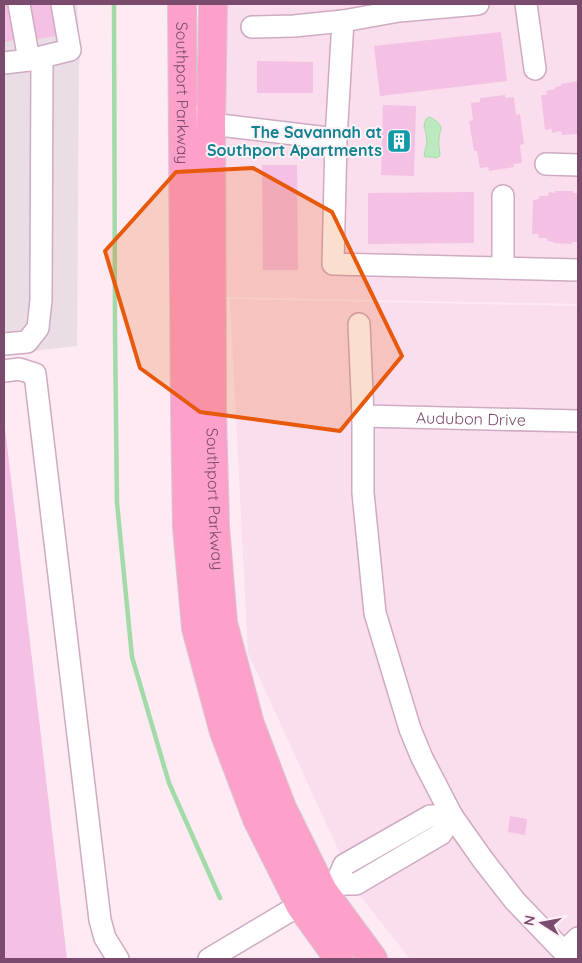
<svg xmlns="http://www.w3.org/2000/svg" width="582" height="963" font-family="Quicksand,sans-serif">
<rect width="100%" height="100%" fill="#fdeaf3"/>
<g fill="#fadeed">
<path d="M225,4H578V304L224,297Z"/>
<path d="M230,299L578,306V959H410L358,893L248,653Z"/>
</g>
<path fill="#eadde5" d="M4,4H77L80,53L79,68L77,346L4,354Z"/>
<path fill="#bde9c0" stroke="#a2dba7" d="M429,117C436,120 430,117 436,121C445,128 439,130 439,140C438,145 440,150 440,156L436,158L432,157H425L424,155L427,143L426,133L424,126L426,119Z"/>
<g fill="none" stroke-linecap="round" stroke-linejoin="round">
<path stroke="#a2dba7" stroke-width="4.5" d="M114,4L115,333L117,503L132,657L169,783L220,898"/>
</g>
<g fill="#f4c0e4">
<path d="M4,4H15L20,39L4,42Z"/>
<path d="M25,4H56L62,35L31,40Z"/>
<path d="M501,32L507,81L380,96L374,46Z"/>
<path d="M257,61L313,62V93H257Z"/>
<path d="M578,81V134L562,135L561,131L552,133V129L545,130L541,95H547L546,91L555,89V87L561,86V84Z"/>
<path d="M505,95V98L514,97L516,115L520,114L524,144L520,145L522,163L513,164L514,167L489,171L488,167L480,168L477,151H474L469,121L473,120L471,103L480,102V98Z"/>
<path d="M383,105L416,106L414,176L381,175Z"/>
<path d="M262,165H297L298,270H263Z"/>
<path d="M555,191H573V193H578V242H572V244L554,243V242L547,241V238H538L539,234H532L533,200L539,199V196H548L549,192L555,193Z"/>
<path d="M474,192V243L368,244V193Z"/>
<path d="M4,428H5L67,959H4Z"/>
<path d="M510,816L527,819L525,835L508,832Z"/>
</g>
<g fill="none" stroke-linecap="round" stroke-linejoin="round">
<defs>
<g id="minor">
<path d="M19,4L29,60"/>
<path d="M526,4L535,69"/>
<path d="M343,21L336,139L333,264L578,270"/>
<path d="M252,27L294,26L343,21L399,11L478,4"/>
<path d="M4,63L29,60L70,50L62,4"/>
<path d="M198,116L211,124L336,139"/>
<path d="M546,164L578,165"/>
<path d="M503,196V268"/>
<path d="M359,324L363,416V493L375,613L410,729L422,758L452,816L483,860L515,901L564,952"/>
<path d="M4,344L27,342L38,328L41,300L42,57"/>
<path d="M4,371L19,369L35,374L100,920L105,938L118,959"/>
<path id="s1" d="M363,416L578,421"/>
<path d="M336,884L344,865L430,816H452"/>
<path d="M209,959L323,891L336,884H356L441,834L452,816"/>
<path d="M571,959L564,952L578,938"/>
</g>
<g id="major">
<path id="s2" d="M182,4L185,411L187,528L196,628L224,732L257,819L300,905L339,959"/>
<path id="s3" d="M213,4L211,124L212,411L215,526L223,623L250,724L282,808L323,891L373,959"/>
</g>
</defs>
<use href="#minor" stroke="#ceabc2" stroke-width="24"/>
<use href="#major" stroke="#d7c9d3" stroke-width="30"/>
<use href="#minor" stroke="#fff" stroke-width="21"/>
<use href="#major" stroke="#fda1cb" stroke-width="28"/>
</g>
<path fill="#e8590c" fill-opacity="0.2" stroke="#e8590c" stroke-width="4" stroke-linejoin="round" d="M253,168L332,212L402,356L340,431L200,412L140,368L105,251L176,172Z"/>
<defs>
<symbol id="building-square" viewBox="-11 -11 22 22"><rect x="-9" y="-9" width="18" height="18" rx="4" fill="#0f9aa8" stroke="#fff1f8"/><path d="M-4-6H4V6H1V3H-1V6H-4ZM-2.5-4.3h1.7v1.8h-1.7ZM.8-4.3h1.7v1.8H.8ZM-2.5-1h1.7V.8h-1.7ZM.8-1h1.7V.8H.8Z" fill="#fff"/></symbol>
</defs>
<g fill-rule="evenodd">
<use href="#building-square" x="385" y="127" width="28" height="28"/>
</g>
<g text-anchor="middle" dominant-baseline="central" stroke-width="4" stroke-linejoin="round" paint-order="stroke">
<g font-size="16" fill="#7a4b6d" stroke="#fff1f8">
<text stroke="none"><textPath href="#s2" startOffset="89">Southport Parkway</textPath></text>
<text stroke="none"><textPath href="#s1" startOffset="108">Audubon Drive</textPath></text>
<text stroke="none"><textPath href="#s3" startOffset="495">Southport Parkway</textPath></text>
</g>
<g font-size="16" font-weight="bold" fill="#0d838f" stroke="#fff1f8" text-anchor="end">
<text x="382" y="132">The Savannah at<tspan x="382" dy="18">Southport Apartments</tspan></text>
</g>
</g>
<rect width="582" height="963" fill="none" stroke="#7a4b6d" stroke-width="10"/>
<g transform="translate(542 923) rotate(281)" stroke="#fff1f8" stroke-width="4" paint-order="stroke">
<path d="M0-4L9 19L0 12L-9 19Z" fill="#7a4b6d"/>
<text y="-8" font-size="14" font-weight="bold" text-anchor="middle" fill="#7a4b6d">N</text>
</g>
</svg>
